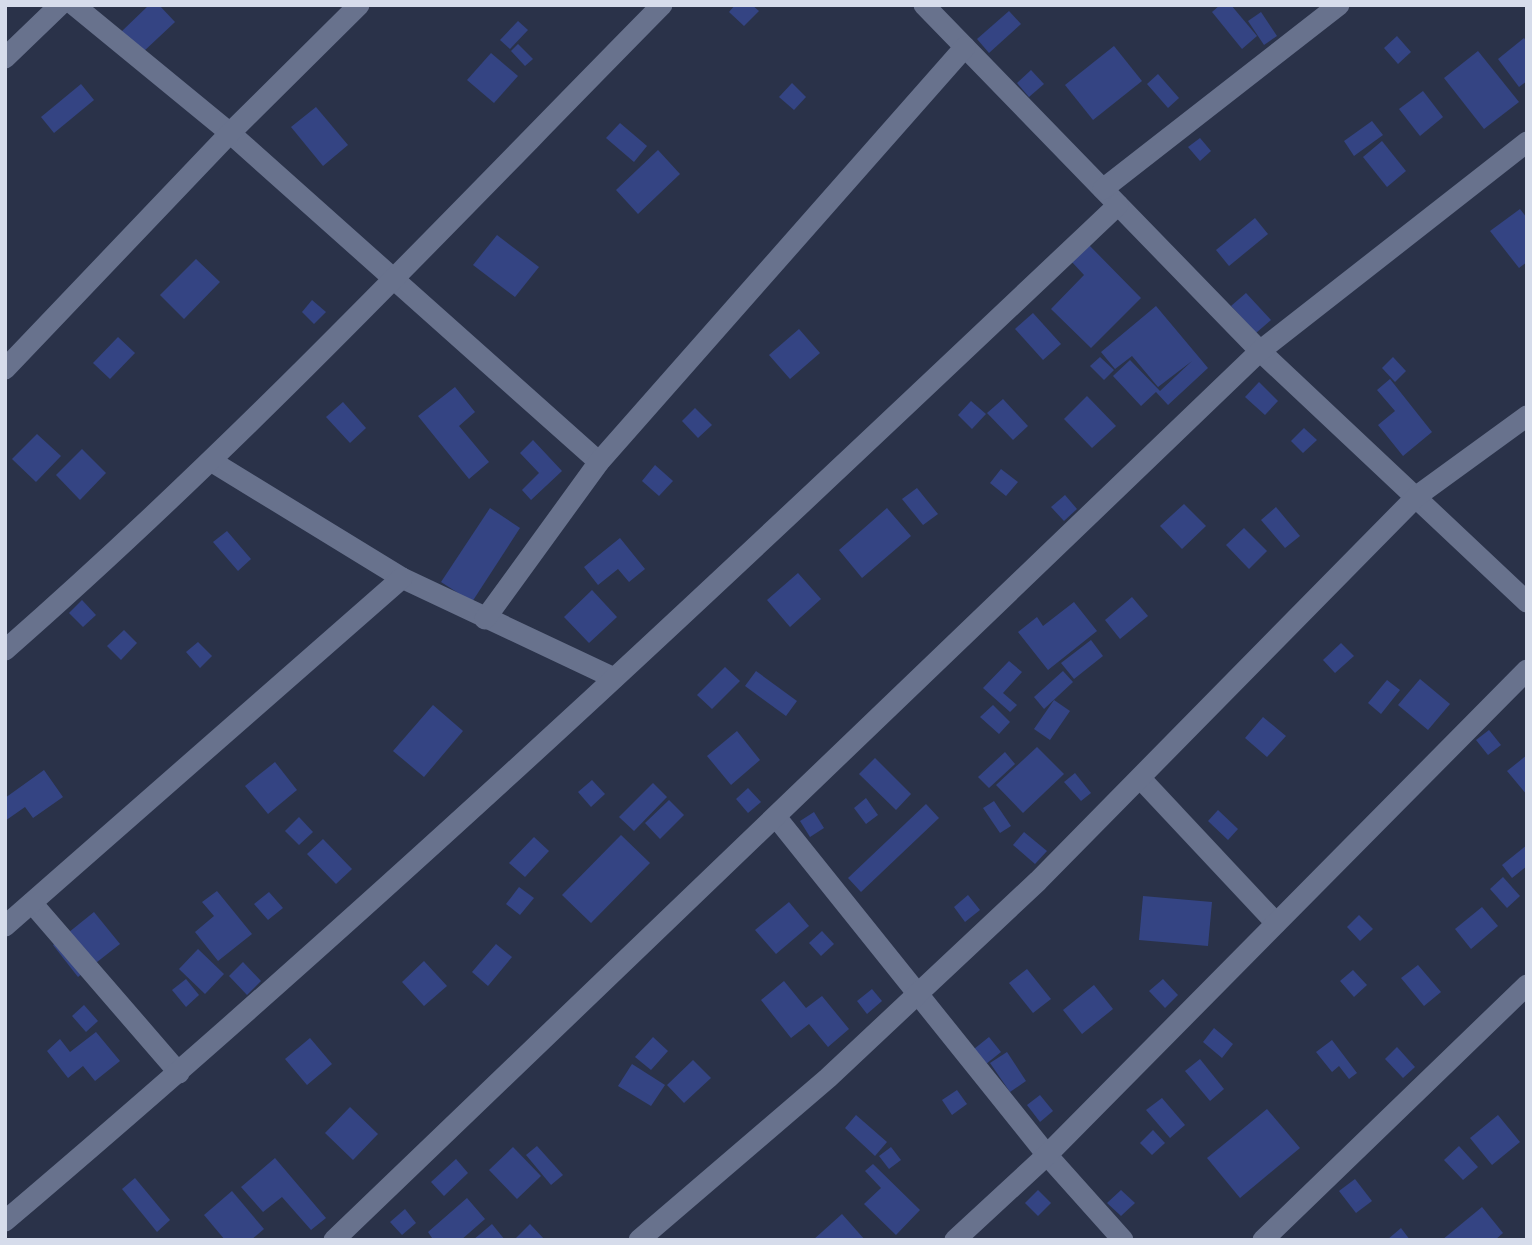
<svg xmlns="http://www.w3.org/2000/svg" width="1532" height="1245" font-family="'Fira Sans',sans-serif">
<rect width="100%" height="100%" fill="#2a3249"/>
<g fill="#344483">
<path d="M149,5H159L175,22L142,53L121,32Z"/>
<path d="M735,5H752L759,11L744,26L729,12Z"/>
<path d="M1220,5H1231L1257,36L1242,49L1212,12Z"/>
<path d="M1009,11L1021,24L989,53L977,39Z"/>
<path d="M1261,12L1277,36L1264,45L1248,21Z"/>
<path d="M518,21L528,30L510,49L500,40Z"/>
<path d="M1397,36L1411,52L1398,64L1384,48Z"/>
<path d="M1524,38L1527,42V81L1519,87L1498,59Z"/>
<path d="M518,44L533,59L525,66L511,51Z"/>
<path d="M1114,46L1142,81L1093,120L1065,85Z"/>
<path d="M1478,51L1519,102L1484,129L1444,78Z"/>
<path d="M491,53L518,76L494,103L467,80Z"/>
<path d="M1031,70L1044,84L1029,97L1017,83Z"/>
<path d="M1158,74L1179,98L1168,108L1147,84Z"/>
<path d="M792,83L806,97L794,110L779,97Z"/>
<path d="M81,84L94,100L54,133L41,117Z"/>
<path d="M1423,91L1443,117L1420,136L1399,109Z"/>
<path d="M316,107L348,145L323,166L291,127Z"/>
<path d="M1372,121L1383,135L1354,156L1344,141Z"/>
<path d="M620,123L647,146L634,162L606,138Z"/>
<path d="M1200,138L1211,151L1200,161L1188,147Z"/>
<path d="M1382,141L1406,171L1387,187L1363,157Z"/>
<path d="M658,150L680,174L638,214L616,190Z"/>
<path d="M1520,209L1527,218V262L1519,268L1490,231Z"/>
<path d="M1255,218L1268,234L1229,266L1216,250Z"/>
<path d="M497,235L539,267L515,297L473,265Z"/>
<path d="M1088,244L1141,298L1091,348L1051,309L1084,275L1071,261Z"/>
<path d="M196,259L220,282L184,319L160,295Z"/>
<path d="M1246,293L1271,320L1256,333L1231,306Z"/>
<path d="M312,300L326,312L314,324L302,312Z"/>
<path d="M1156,306L1208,368L1168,405L1156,392L1141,406L1113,376L1130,360L1160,391L1192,361L1158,387L1132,356L1115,369L1101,352Z"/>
<path d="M1033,313L1061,344L1043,360L1015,329Z"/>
<path d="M799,329L820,353L790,379L769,355Z"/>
<path d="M118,337L135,353L110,379L93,363Z"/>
<path d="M1100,357L1114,370L1104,380L1090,366Z"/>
<path d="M1393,357L1406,371L1395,382L1382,368Z"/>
<path d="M1390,379L1432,432L1403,456L1378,425L1395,411L1377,390Z"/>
<path d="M1259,382L1278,401L1265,415L1245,397Z"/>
<path d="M455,387L475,412L459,426L489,462L469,479L418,416Z"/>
<path d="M1087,396L1116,426L1092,448L1064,419Z"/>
<path d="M1003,399L1028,426L1013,440L987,413Z"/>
<path d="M971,401L986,414L972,429L958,415Z"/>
<path d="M343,402L366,428L350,443L326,417Z"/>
<path d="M695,408L712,425L698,438L682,421Z"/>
<path d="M1304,428L1317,440L1303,453L1291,441Z"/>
<path d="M37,434L61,456L36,482L12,459Z"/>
<path d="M533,440L562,471L531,500L522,490L539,473L520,453Z"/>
<path d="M82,449L106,473L80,500L56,475Z"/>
<path d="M655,465L673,481L659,496L642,481Z"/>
<path d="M1001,469L1018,482L1006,496L990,483Z"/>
<path d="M917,488L938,514L923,525L902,499Z"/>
<path d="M1065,495L1077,509L1064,521L1051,507Z"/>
<path d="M1184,504L1206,526L1182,549L1160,526Z"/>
<path d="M1276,507L1300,536L1285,548L1261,520Z"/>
<path d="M490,508L520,528L472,602L441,582Z"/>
<path d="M887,508L911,536L862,578L839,550Z"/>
<path d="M1244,528L1267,551L1249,569L1226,545Z"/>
<path d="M227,531L251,559L238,571L213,542Z"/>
<path d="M620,538L645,569L629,582L618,569L598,585L584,567Z"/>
<path d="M798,573L821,599L790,627L767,600Z"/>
<path d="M592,590L617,617L589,643L564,617Z"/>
<path d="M1132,597L1148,616L1120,639L1105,620Z"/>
<path d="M82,600L96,615L83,627L69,613Z"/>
<path d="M1074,602L1097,631L1048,670L1018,632L1037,617L1043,626Z"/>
<path d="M124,630L137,643L121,660L107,646Z"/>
<path d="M1091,640L1103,656L1074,679L1061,663Z"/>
<path d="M198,642L212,656L200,668L186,652Z"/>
<path d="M1341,643L1354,656L1335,673L1323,660Z"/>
<path d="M1009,661L1022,672L1003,693L1017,705L1010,712L983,688Z"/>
<path d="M725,667L740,681L712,709L697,695Z"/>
<path d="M756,671L797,701L786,716L745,686Z"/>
<path d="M1063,671L1073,682L1044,709L1034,697Z"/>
<path d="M1420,679L1450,704L1428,730L1398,705Z"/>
<path d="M1387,680L1400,690L1381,714L1368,703Z"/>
<path d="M1054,700L1070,711L1050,740L1034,729Z"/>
<path d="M433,705L463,731L424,777L393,751Z"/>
<path d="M993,705L1010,722L999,734L980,717Z"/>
<path d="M1263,717L1286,736L1267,757L1245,738Z"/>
<path d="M1489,730L1501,745L1488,755L1476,740Z"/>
<path d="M737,731L760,760L731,785L707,756Z"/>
<path d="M1037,747L1064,774L1023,813L996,785Z"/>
<path d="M1005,752L1015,764L989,788L978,777Z"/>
<path d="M1527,755V795L1507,771Z"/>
<path d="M875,758L911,794L896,810L859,774Z"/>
<path d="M275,762L297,790L268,814L245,786Z"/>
<path d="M44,770L63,797L33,818L25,807L5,821V798Z"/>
<path d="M1075,773L1091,793L1081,801L1064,782Z"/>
<path d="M592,780L605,794L591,807L578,792Z"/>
<path d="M653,783L667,797L634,831L619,817Z"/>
<path d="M748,788L761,802L748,813L736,799Z"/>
<path d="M866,798L878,815L866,824L854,808Z"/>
<path d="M669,800L684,815L660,839L645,823Z"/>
<path d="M994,801L1011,826L1000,833L983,808Z"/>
<path d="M926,804L939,818L861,892L848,878Z"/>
<path d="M1218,810L1238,829L1228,840L1208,821Z"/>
<path d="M814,812L824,828L810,837L800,821Z"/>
<path d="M299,817L313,832L299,845L285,831Z"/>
<path d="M1024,832L1047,851L1035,864L1013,845Z"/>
<path d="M621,835L650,863L591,923L562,895Z"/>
<path d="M534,837L549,851L525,877L509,863Z"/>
<path d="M323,839L352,869L336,884L307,854Z"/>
<path d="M1527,845V866L1512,878L1502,865Z"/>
<path d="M1503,877L1520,896L1507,908L1490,889Z"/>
<path d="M519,887L534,898L520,915L506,904Z"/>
<path d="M217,891L252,934L218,961L195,932L214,916L202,902Z"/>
<path d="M269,892L283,908L268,920L254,904Z"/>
<path d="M968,895L980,910L965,922L954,907Z"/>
<path d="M1143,896L1212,902L1208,946L1139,940Z"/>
<path d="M789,902L809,926L776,954L755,930Z"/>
<path d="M1482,907L1498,926L1471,949L1455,929Z"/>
<path d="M94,912L120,944L78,977L53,945Z"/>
<path d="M1359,915L1373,929L1360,941L1347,927Z"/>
<path d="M822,931L834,944L821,956L809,943Z"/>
<path d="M496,944L512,957L488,986L472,972Z"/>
<path d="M198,949L224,974L205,994L179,969Z"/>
<path d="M424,961L447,986L424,1006L402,982Z"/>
<path d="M243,962L261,981L247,995L229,976Z"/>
<path d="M1418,965L1441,992L1424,1006L1401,978Z"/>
<path d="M1027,969L1051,999L1033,1013L1009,983Z"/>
<path d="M1353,970L1367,985L1354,997L1340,981Z"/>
<path d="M186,979L199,995L186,1007L172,990Z"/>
<path d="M1163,979L1178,995L1165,1008L1149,991Z"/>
<path d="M784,981L806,1008L822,996L849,1029L828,1047L809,1024L791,1038L761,1000Z"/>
<path d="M1094,985L1113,1009L1082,1034L1063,1010Z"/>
<path d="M872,989L882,1001L867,1014L857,1001Z"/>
<path d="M84,1005L98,1021L86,1032L72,1016Z"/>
<path d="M1214,1028L1233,1044L1222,1058L1203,1042Z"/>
<path d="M96,1032L120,1061L95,1081L83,1066L68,1078L47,1051L60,1039L70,1052Z"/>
<path d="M653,1037L668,1051L651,1070L635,1057Z"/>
<path d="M989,1037L1001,1052L986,1064L974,1049Z"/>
<path d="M310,1038L332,1064L307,1085L285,1059Z"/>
<path d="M1332,1040L1357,1073L1349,1079L1339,1066L1332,1072L1316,1052Z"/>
<path d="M1397,1047L1415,1067L1403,1078L1385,1059Z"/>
<path d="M1007,1052L1026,1081L1010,1092L990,1063Z"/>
<path d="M1200,1059L1224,1089L1210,1101L1185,1071Z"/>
<path d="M693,1060L711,1078L684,1103L667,1085Z"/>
<path d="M632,1064L665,1085L651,1106L618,1086Z"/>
<path d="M957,1090L967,1104L952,1115L942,1100Z"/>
<path d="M1040,1095L1053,1111L1040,1122L1027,1105Z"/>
<path d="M1162,1098L1185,1125L1170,1138L1146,1110Z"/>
<path d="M350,1107L378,1134L353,1160L325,1133Z"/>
<path d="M1267,1109L1300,1148L1240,1198L1207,1158Z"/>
<path d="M856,1115L887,1142L875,1156L845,1128Z"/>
<path d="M1498,1115L1520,1142L1492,1165L1470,1138Z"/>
<path d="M1153,1130L1165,1143L1152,1155L1140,1143Z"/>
<path d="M537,1146L563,1175L551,1185L526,1155Z"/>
<path d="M1459,1146L1478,1167L1463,1180L1444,1160Z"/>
<path d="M513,1147L541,1176L517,1199L489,1170Z"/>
<path d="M891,1147L901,1160L889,1169L879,1156Z"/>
<path d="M275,1158L326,1218L311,1230L282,1197L263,1212L241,1187Z"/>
<path d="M456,1159L468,1173L444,1196L431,1182Z"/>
<path d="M873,1164L920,1210L896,1235L864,1204L881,1188L865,1171Z"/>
<path d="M135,1178L170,1220L157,1232L122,1189Z"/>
<path d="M1355,1179L1372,1201L1356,1213L1339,1191Z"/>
<path d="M1038,1190L1051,1203L1038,1216L1025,1203Z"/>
<path d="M1121,1190L1135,1203L1121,1216L1107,1203Z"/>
<path d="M232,1191L264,1229L251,1240H225L204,1215Z"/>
<path d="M467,1198L485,1219L461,1240H430L432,1238L428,1232Z"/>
<path d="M1482,1207L1503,1233L1495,1240H1442Z"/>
<path d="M405,1209L416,1223L402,1235L390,1222Z"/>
<path d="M842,1214L865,1240H813Z"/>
<path d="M492,1224L505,1240H473Z"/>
<path d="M530,1224L545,1240L516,1238Z"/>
<path d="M1401,1228L1410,1240H1387Z"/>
</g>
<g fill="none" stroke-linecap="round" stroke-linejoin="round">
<g stroke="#68728d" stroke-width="21">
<path d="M74,5L230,133L599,462"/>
<path d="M924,5L1260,351L1527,602"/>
<path d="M5,58L60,5"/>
<path d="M1103,189L1339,5"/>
<path d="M5,369L230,133L359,5"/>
<path d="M211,461L402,578L614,678"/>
<path d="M485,619L599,462L965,47"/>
<path d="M5,650C236,448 447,223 662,5"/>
<path d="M1141,779L1276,923"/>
<path d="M776,817L1047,1155L1123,1240"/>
<path d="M32,903L179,1073"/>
<path d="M5,926L402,578"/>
<path d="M5,1221C388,896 754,550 1118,205"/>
<path d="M334,1240L1260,351L1527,142"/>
<path d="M639,1240L828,1078L1038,881L1417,496L1527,416"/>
<path d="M955,1240L1047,1155L1527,670"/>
<path d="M1263,1240L1527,985"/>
</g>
</g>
<rect width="1532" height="1245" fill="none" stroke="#d6dceb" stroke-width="14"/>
</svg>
